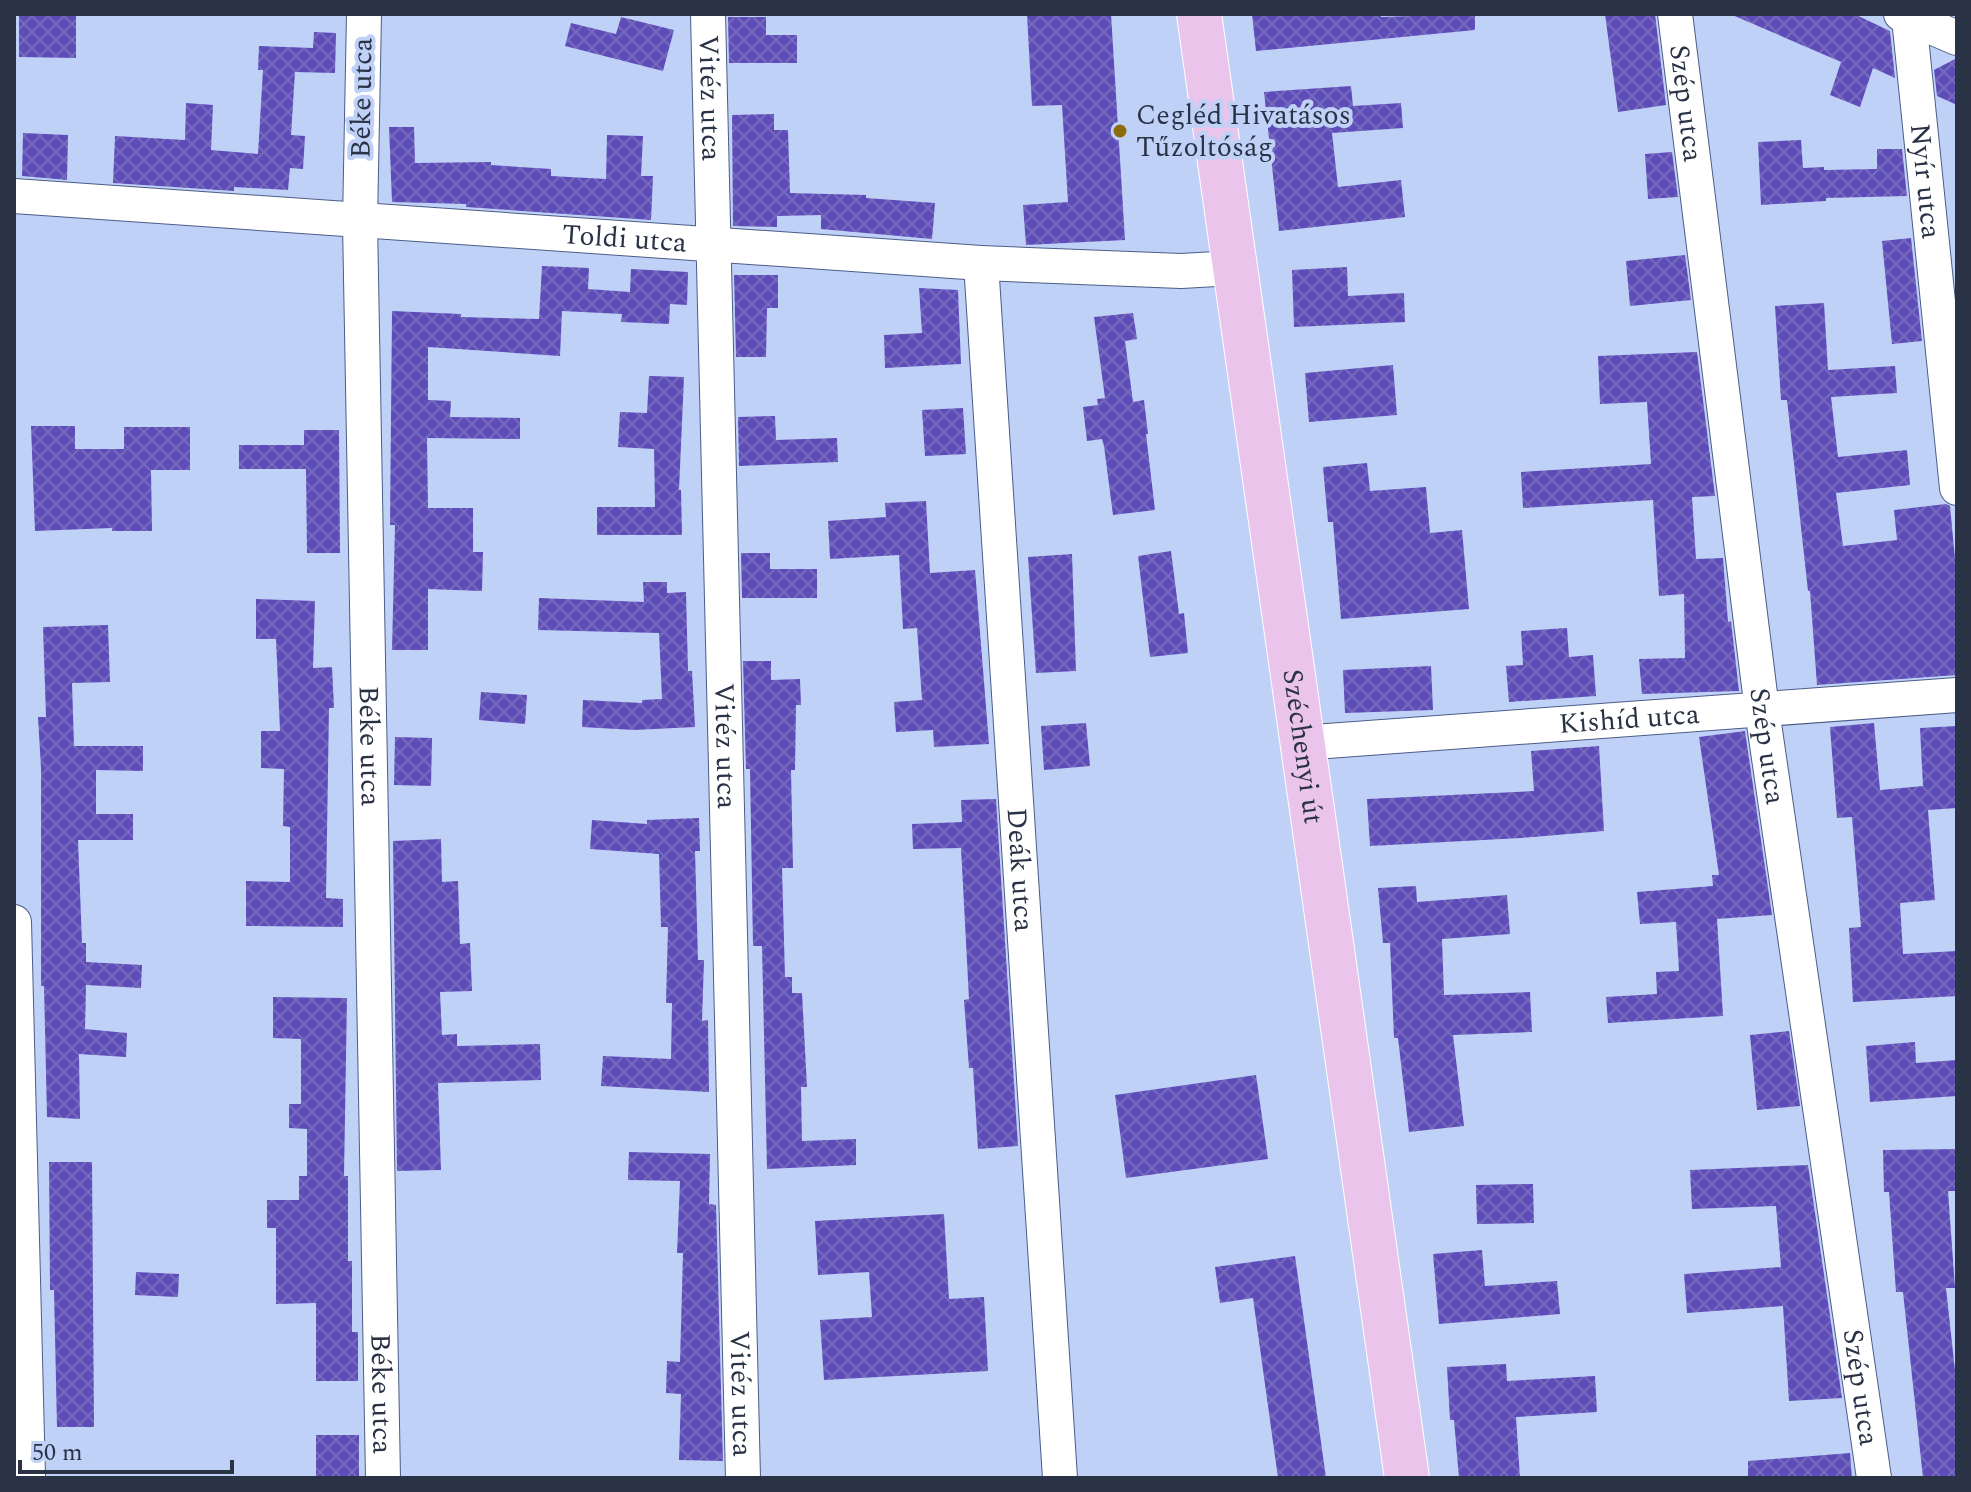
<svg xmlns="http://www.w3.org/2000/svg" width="1971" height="1492" font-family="Spectral,serif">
<defs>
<pattern id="building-cross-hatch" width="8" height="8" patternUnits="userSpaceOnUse" patternTransform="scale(2)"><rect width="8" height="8" fill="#5e4db9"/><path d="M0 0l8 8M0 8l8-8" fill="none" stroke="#766abc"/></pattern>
</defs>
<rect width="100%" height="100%" fill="#c0d1f8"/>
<g fill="url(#building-cross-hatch)">
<path d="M1027,14H1111L1125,240L1026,245L1023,205L1068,202L1062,105L1032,106Z"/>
<path d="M1252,14H1381V17L1475,14V30L1256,51Z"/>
<path d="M1605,14H1655L1666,105L1618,112Z"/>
<path d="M1730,14H1854L1890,31L1895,78L1873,68L1860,107L1830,95L1841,62Z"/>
<path d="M19,15L76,16V58L19,57Z"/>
<path d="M621,17L674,30L663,71L565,46L571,23L616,34Z"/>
<path d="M728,17H766V35H797V63H729Z"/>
<path d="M314,32L336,33L335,73L295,72L291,135L305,136L303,169L290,168L288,190L234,187V191L113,183L115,136L185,140L186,103L213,105L211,150L258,154L263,70H258L259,46L313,48Z"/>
<path d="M1957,58V105L1937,96L1934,70Z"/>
<path d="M1351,86L1353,106L1401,103L1403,128L1332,133L1338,187L1401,180L1405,217L1279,231L1264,92Z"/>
<path d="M774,114V130H788L790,193L866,195V198L935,203L932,239L821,229V215L777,216V227L733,226L732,115Z"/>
<path d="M389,127H414L415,163L491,162V165L551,169V176L606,179L607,135L643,136L641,176H653L651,220L466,207V204L392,202Z"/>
<path d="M23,133L68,135L67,180L22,176Z"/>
<path d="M1801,140L1803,168L1824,167V170L1877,169V149H1902L1907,196L1826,198V201L1761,205L1758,142Z"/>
<path d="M1672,152L1678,197L1648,199L1645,154Z"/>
<path d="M1911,238L1922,341L1892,344L1882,241Z"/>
<path d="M1685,255L1691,300L1630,306L1626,261Z"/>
<path d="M542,266L589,268L588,289L630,292L631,269L688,272L687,305L670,304L669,324L621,322L622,314L562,311L560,356L428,347V400L451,401L450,417L520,418V439L427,438L428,508H473V552H483L482,591L428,589V650H392L395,525H390L392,311L461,314V317L539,319Z"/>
<path d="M1347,267L1348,296L1404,293L1405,322L1294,327L1292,270Z"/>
<path d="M734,275H778V308H767L766,357H736Z"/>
<path d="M919,288L958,290L961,364L885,368L884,335L922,333Z"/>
<path d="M1824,303L1828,370L1895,366L1897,393L1831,397L1838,457L1907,450L1910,485L1836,493L1843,546L1897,540L1894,510L1946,504L1950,506L1957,580V675L1817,685L1810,591H1808L1787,400H1781L1775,306Z"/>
<path d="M1133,313L1137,339L1125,341L1133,402L1144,400L1148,434H1146L1155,510L1113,515L1104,446L1102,439L1087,441L1083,407L1098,405L1097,399L1105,398L1094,317Z"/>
<path d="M1697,352L1715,496L1692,497L1696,559L1723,558L1728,622L1731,621L1739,691L1642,694L1639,659L1685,658L1684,594L1659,596L1653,500L1523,508L1521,472L1651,464L1647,402L1600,404L1598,356Z"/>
<path d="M1393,365L1397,415L1309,422L1305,373Z"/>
<path d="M649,376L684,377L679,490H681L682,535H597V507H655L654,449L618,447L620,412L647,413Z"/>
<path d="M963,408L966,454L925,456L922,410Z"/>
<path d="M775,416L776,440L837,438L838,462L739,466L738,417Z"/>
<path d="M31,426H75V449H124V427H190V470H151L152,531H112V528L35,531Z"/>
<path d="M304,430H339L340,553H307L306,469H239V445H304Z"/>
<path d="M1367,463L1370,491L1426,487L1430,533L1462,530L1469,609L1341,619L1333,522H1328L1323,467Z"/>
<path d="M926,501L930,573L975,570L989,744L934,747L933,730L896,732L894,702L922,700L917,628L903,629L899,555L830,559L828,521L886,517L885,503Z"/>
<path d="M1171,551L1179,614L1184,613L1188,653L1150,657L1138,556Z"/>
<path d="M741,553H770V569H817V598H742Z"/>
<path d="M1072,554L1076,671L1036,673L1028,557Z"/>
<path d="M643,582H667V593L686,592L688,671H692L695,727L634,730L582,727L583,700L642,703V700L662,699L659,633L538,630L539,598L644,602Z"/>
<path d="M256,599L315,601L313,668L332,667L334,708H329L326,898L343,899V927L246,926V881L290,882V827L283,826L284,769L261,768V731H280L276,639H256Z"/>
<path d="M108,625L110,682L72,683L74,746H143V771L96,770V814H133V840H78L82,943H86V962L142,965L141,988L86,985L85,1029L127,1033L126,1057L79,1054L80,1119L47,1117L44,986H41V768L38,717H46L43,627Z"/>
<path d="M1567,628L1569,657L1593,655L1596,696L1509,702L1506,666L1523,665L1521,631Z"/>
<path d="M743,661H771V680L800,679L801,705H796L795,770H791L793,868H782L785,977H792V993H802L807,1087H801L802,1141L856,1139V1165L767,1169L762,946H753L750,769H746Z"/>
<path d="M1431,666L1433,710L1345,713L1343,670Z"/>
<path d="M481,692L527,695L525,724L479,720Z"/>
<path d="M1086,723L1090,766L1044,770L1041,726Z"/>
<path d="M1874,723L1880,790L1923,786L1920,728L1957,726V808L1928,810L1935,900L1900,903L1903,954L1957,951V996L1853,1002L1849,928L1861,927L1852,817L1837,818L1830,727Z"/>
<path d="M1745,731L1772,915L1717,919L1723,1016L1608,1023L1606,997L1657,994L1656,972L1679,971L1676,922L1640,924L1637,892L1713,886L1712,875H1719L1699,737Z"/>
<path d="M395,737L432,738L431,786L394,785Z"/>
<path d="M1599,746L1604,831L1521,838L1370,846L1367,799L1534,791L1531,751Z"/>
<path d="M996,799L1018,1146L978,1149L973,1068H969L964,1000L969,999L961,848L913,849L912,824L962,822L961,800Z"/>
<path d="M699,818L700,851H695L698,960H704L702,1021L708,1020L709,1092L601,1086L603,1056L671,1059L672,1003H666L668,927H661L659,854L590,849L592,820L647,824V820Z"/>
<path d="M441,839L442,882L458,881L460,944L470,943L472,991L440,992L442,1035L457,1034V1046L540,1044L541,1080L438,1083L441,1170L397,1171L393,841Z"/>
<path d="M1416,886L1417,902L1507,895L1510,934L1442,939L1444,995L1530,992L1532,1032L1453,1035L1464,1126L1409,1132L1398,1038H1394L1390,943H1383L1378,888Z"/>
<path d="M273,997L347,998L344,1176H348V1261H352V1332H358V1381H316V1303L276,1304V1228H267V1200H299V1176H307V1129L289,1128V1104H301V1039L273,1038Z"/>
<path d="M1789,1031L1800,1106L1757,1110L1750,1035Z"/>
<path d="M1915,1042L1916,1063L1957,1060V1096L1870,1102L1866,1046Z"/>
<path d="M1256,1075L1268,1159L1126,1178L1115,1095Z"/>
<path d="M1957,1149V1191H1948L1955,1288H1946L1957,1389V1478H1923L1903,1292H1896L1889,1192H1884L1883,1150Z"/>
<path d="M629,1152L710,1154L709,1204L716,1205L723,1461L679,1460L681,1394L666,1393L667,1361L680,1362L683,1253H677L680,1181L628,1180Z"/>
<path d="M49,1162H92L94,1427H57L54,1290H50Z"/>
<path d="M1808,1165L1842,1398L1789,1401L1783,1306L1687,1313L1684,1274L1781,1267L1776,1206L1692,1209L1690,1170Z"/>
<path d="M1533,1184L1534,1223L1477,1224L1476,1185Z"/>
<path d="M944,1214L949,1299L984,1297L988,1371L824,1380L820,1320L872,1317L869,1272L818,1275L815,1221Z"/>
<path d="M1482,1250L1485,1286L1557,1281L1560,1314L1439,1324L1433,1254Z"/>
<path d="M1295,1256L1326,1478H1278L1253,1298L1220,1303L1215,1267Z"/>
<path d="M136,1272L179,1274L178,1297L135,1295Z"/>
<path d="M1506,1364L1507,1381L1595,1376L1597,1412L1516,1417L1520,1478H1459L1454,1420H1450L1447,1367Z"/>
<rect x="316" y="1435" width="43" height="43"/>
<path d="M1850,1453L1852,1478H1748V1461Z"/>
</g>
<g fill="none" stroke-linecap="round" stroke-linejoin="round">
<defs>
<g id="minor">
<path id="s1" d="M364,14L360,222L383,1478"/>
<path id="s2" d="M708,14L743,1478"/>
<path id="s3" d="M1675,14L1762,710L1874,1478"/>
<path d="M1901,14L1957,38"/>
<path id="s4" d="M1909,18L1957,488"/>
<path id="s5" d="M14,196L981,263L1181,271L1234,268"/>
<path id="s6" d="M981,263L1060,1478"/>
<path id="s7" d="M1300,743L1957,695"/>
<path d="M14,922L28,1478"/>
</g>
<g id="primary">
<path id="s8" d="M1199,14L1407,1478"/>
</g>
</defs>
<use href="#minor" stroke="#4b5d87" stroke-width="36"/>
<use href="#primary" stroke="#fff" stroke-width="46"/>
<use href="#minor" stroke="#fff" stroke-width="34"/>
<use href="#primary" stroke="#ebc4eb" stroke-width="44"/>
</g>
<circle fill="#8c6b0d" stroke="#c0d1f8" stroke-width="3" cx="1120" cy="131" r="8"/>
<g text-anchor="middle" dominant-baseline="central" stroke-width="8" stroke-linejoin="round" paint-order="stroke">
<g font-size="28" fill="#2a3245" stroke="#c0d1f8">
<text transform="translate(362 98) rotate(-89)">Béke utca</text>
<text stroke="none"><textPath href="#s2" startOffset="84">Vitéz utca</textPath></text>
<text stroke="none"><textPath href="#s3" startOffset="90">Szép utca</textPath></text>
<text stroke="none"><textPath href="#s4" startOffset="164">Nyír utca</textPath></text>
<text stroke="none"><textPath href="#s5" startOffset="612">Toldi utca</textPath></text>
<text stroke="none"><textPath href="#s7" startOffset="330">Kishíd utca</textPath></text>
<text stroke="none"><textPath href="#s1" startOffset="732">Béke utca</textPath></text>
<text stroke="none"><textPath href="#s2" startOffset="732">Vitéz utca</textPath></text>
<text stroke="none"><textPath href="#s8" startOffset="740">Széchenyi út</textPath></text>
<text stroke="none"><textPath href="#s3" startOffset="738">Szép utca</textPath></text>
<text stroke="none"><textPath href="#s6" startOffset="608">Deák utca</textPath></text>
<text stroke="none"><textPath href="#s3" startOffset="1386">Szép utca</textPath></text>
<text stroke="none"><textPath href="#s1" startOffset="1380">Béke utca</textPath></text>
<text stroke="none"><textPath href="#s2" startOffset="1380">Vitéz utca</textPath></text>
</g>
<g font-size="28" fill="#2a3245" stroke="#c0d1f8" text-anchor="start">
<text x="1136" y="115">Cegléd Hivatásos<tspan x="1136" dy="32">Tűzoltóság</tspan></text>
</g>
</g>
<rect width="1971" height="1492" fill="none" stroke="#2a3245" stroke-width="32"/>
<path d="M20 1460v12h212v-12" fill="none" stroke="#2a3245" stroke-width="4"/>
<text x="32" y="1460" font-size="24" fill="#2a3245" stroke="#c0d1f8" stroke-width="6" paint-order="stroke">50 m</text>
</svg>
